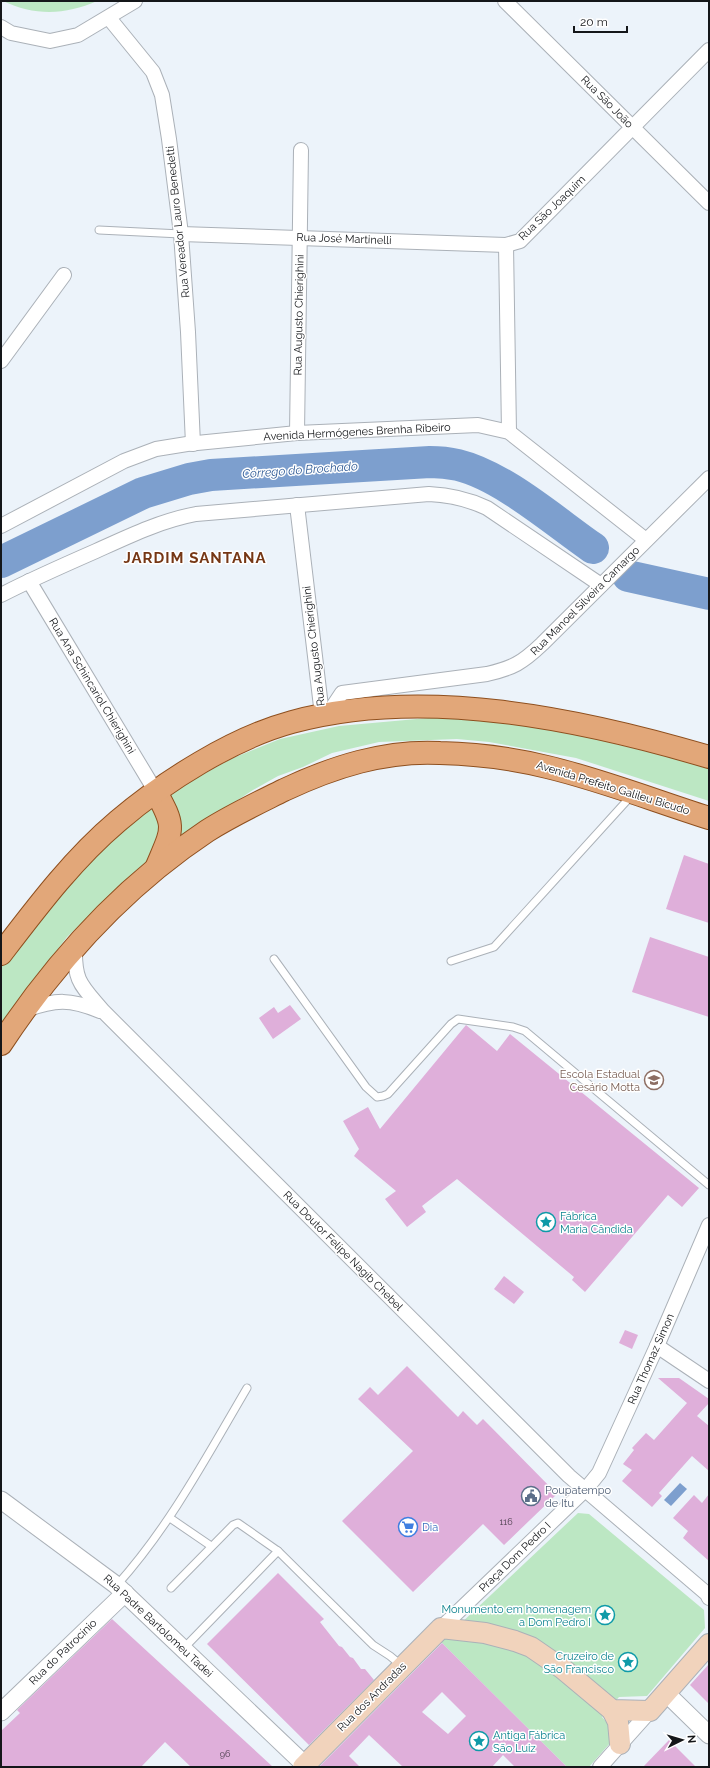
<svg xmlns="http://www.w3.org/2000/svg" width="710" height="1768" font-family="Raleway,sans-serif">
<rect width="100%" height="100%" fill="#ecf3fa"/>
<g fill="#bce7c3">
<path d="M3,1H97C66,15 34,16 3,1Z"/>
<path d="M439,717L539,725L709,767V801L576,758L489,742L457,739L379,742L332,753L303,767L278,776L253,790L163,849L141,866L67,937L1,1024V964L60,887L140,814L198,777L233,758L280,739L339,726Z"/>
<path d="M578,1513L589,1514L704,1610L705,1628L647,1696L619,1697L602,1717L610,1726L611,1742L589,1767H567L441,1642Z"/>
</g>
<path fill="#7d9fce" d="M680,1483L687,1489L671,1506L664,1500Z"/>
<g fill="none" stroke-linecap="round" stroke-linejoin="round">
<g stroke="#7d9fce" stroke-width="32">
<path d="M1,562L143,493L189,479L211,475L430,462C439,462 449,463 458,465C503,476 554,521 593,548"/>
<path d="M628,576L709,594"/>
</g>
</g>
<g fill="#dfafda" fill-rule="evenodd">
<path d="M684,855L709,864V923L666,909Z"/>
<path d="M650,937L709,957V1017L632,992Z"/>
<path d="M290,1005L301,1019L273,1039L259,1018L274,1007L278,1013Z"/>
<path d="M466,1025L497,1051L510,1034L699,1188L682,1207L668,1195L585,1292L572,1280L574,1277L457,1179L422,1206L426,1212L407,1227L385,1199L396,1191L354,1156L359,1149L343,1121L368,1107L380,1129Z"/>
<path d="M504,1276L524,1292L514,1304L494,1289Z"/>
<path d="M625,1330L638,1335L632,1349L619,1343Z"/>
<path d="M407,1366L458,1417L463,1411L477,1425L483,1419L557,1494L504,1545L483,1524L413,1592L342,1521L413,1451L358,1399L370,1387L378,1395Z"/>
<path d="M658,1378H679L709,1399V1403L697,1416L709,1426V1471L692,1456L659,1493L662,1496L652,1507L622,1481L632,1470L623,1464L634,1450L632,1448L646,1433L654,1440L687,1403Z"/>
<path d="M709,1494V1561L683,1538L688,1531L673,1518L694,1495L702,1503Z"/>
<path d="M278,1573L324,1619L320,1622L339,1646L342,1647L350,1657L353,1658L361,1669H365L374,1680L309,1745L207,1644Z"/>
<path d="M112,1619L223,1721L273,1767H191L165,1742L141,1767H1V1731L20,1713L17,1710Z"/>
<path d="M442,1643L567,1767H515L503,1755L492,1767H403L369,1735L349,1756L360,1767H319ZM442,1692L466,1716L448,1734L422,1712Z"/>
<path d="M709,1664V1704L690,1685Z"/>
<path d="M669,1740L696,1767H643Z"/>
</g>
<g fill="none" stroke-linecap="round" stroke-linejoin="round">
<defs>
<g id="service">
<path d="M99,230L181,234"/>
<path d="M274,959L366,1087L377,1097L383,1096L388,1094L451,1024L458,1019L513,1027L525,1031L709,1185"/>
<path d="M451,961L494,947L632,795"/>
<path d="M170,1518L211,1546"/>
<path d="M117,1585C170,1526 207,1456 247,1388"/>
<path d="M171,1588L233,1525L238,1523L278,1551L373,1645L390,1656L402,1666"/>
<path d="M183,1649L278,1551"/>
</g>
<g id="minor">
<path d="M505,1L709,203"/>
<path d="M109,18L153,72L162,95L169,139L181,234L188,332L193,444"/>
<path d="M1,27L11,33L50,41L78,35L135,1"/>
<path d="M181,234L506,245L520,241L709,50"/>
<path d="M506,245L509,432"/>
<path d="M1,361L64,275"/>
<path d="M297,433L301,150"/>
<path d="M297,505L322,715"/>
<path d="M1,526L124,461L156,449L187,444L297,433L478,425L509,432L646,540"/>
<path d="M29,581L156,792"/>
<path d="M1,595C32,579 64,565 96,551C129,536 160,521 196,514L429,494C451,495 468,499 487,508L601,585"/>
<path d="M328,714L342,693L487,674C513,668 522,663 542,644L709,478"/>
<path d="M75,946C74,982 81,985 103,1011L569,1476L707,1594L709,1598"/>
<path d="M26,1010C56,999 70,999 100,1011"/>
<path d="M657,1346L709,1381"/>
<path d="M441,1628L586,1489L599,1473L657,1346L709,1225"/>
<path d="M600,1767L650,1711"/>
</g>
<g id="tertiary">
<path d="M1,1500L116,1585L305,1765"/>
<path d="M666,1693L709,1735"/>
<path d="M1,1712L125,1593"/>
</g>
<g id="secondary">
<path d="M612,1710L618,1722L620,1744"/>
<path d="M303,1767L441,1628L485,1633L515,1641L531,1647L563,1669L612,1710L650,1711L709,1644"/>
</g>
<g id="primary">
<path d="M156,792C176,828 173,828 157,866"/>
<path d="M1,954C37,907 73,859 118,821C165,781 233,738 292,722C424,686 581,719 709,757"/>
<path d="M1,1044C56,961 124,886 207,831C232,815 258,803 284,790C333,767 385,750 440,753C475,754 512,758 547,767C602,780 655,801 709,818"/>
</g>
</defs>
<use href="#service" stroke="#abb1b8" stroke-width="9"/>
<use href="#minor" stroke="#abb1b8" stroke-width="16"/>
<use href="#tertiary" stroke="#abb1b8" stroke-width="19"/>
<use href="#secondary" stroke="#abb1b8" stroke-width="22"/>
<use href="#primary" stroke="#8e4f1e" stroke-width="24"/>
<use href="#service" stroke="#fff" stroke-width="7"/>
<use href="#minor" stroke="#fff" stroke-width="14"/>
<use href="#tertiary" stroke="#fff" stroke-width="17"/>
<use href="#secondary" stroke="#f1d3bc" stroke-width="20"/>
<use href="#primary" stroke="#e2a779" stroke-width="22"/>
</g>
<defs>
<symbol id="school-ring" viewBox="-11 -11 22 22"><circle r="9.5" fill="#fff" stroke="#8d6e63" stroke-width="1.5"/><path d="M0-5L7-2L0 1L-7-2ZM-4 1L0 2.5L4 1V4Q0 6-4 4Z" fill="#8d6e63"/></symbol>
<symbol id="sight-ring" viewBox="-11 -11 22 22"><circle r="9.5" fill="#fff" stroke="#0f9aa8" stroke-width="1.5"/><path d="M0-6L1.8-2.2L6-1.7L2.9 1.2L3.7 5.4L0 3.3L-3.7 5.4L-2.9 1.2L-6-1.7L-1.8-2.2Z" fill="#0f9aa8"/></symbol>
<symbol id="civic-ring" viewBox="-11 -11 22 22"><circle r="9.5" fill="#fff" stroke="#5c6f8a" stroke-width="1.5"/><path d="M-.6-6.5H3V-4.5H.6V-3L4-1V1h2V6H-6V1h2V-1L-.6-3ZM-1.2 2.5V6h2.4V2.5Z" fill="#5c6f8a"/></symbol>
<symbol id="supermarket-ring" viewBox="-11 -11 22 22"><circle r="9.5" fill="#fff" stroke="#3f7fe0" stroke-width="1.5"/><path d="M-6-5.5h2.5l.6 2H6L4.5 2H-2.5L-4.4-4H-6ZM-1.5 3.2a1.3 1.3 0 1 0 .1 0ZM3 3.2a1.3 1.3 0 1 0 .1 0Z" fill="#3f7fe0"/></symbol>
</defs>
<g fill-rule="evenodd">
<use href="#school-ring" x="643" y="1069" width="22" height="22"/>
<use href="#sight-ring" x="535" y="1211" width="22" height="22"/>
<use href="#civic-ring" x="520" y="1485" width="22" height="22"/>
<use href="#supermarket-ring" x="397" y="1516" width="22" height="22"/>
<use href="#sight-ring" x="594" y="1604" width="22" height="22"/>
<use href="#sight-ring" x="617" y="1651" width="22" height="22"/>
<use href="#sight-ring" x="468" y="1730" width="22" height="22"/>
</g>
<g text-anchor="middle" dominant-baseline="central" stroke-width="3" stroke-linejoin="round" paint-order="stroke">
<g font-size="9" fill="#473c49">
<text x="506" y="1522">116</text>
<text x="225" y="1754">96</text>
</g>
<g font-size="11" fill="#141619" stroke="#fff">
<text transform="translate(607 102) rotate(45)">Rua São João</text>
<text transform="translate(552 208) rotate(-44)">Rua São Joaquim</text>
<text transform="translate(178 222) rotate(-96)">Rua Vereador Lauro Benedetti</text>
<text transform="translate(344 239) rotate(2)">Rua José Martinelli</text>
<text transform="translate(299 315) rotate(-89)">Rua Augusto Chierighini</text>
<text transform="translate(357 432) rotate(-3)">Avenida Hermógenes Brenha Ribeiro</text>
<text transform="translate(585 601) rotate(-45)">Rua Manoel Silveira Camargo</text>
<text transform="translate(314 646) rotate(-97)">Rua Augusto Chierighini</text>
<text transform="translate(92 686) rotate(59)">Rua Ana Schincariol Chierighini</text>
<text transform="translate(613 788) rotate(17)">Avenida Prefeito Galileu Bicudo</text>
<text transform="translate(343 1251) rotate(45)">Rua Doutor Felipe Nagib Chebel</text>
<text transform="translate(651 1359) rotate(-66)">Rua Thomaz Simon</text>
<text transform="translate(515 1557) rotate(-44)">Praça Dom Pedro I</text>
<text transform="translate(158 1626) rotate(43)">Rua Padre Bartolomeu Tadei</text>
<text transform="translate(63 1652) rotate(-44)">Rua do Patrocínio</text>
<text transform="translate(372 1697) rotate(-45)">Rua dos Andradas</text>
</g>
<g font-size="11" fill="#785e54" stroke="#fff" text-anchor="end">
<text x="640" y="1074">Escola Estadual<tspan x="640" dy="13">Cesário Motta</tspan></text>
</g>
<g font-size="11" fill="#0d838f" stroke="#fff" text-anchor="start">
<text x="560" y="1216">Fábrica<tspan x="560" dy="13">Maria Cândida</tspan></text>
<text x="591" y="1609" text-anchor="end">Monumento em homenagem<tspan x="591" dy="13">a Dom Pedro I</tspan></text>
<text x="614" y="1656" text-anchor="end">Cruzeiro de<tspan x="614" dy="13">São Francisco</tspan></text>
<text x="493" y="1735">Antiga Fábrica<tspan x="493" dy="13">São Luiz</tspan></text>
</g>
<g font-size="11" fill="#4e5e75" stroke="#fff" text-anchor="start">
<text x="545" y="1490">Poupatempo<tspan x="545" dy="13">de Itu</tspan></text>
</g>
<g font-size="11" fill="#366cbe" stroke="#fff" text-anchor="start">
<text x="422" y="1527">Dia</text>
</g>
<g font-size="12" font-style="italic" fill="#2c5894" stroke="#fff">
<text transform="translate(300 470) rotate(-4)">Córrego do Brochado</text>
</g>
<g font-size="15" font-weight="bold" letter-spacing="1" fill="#763715" stroke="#fff">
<text x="195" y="558">JARDIM SANTANA</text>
</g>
</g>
<rect width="710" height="1768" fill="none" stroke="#141619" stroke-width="4"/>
<g transform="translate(682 1740) rotate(85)" stroke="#ffffff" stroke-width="3" paint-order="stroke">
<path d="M0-3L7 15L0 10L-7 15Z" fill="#141619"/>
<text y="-6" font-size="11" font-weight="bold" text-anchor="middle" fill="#141619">N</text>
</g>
<path d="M574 26v6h53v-6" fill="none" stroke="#141619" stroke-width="2"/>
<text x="580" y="26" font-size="12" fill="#141619" stroke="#ffffff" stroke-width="3" paint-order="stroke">20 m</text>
</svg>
